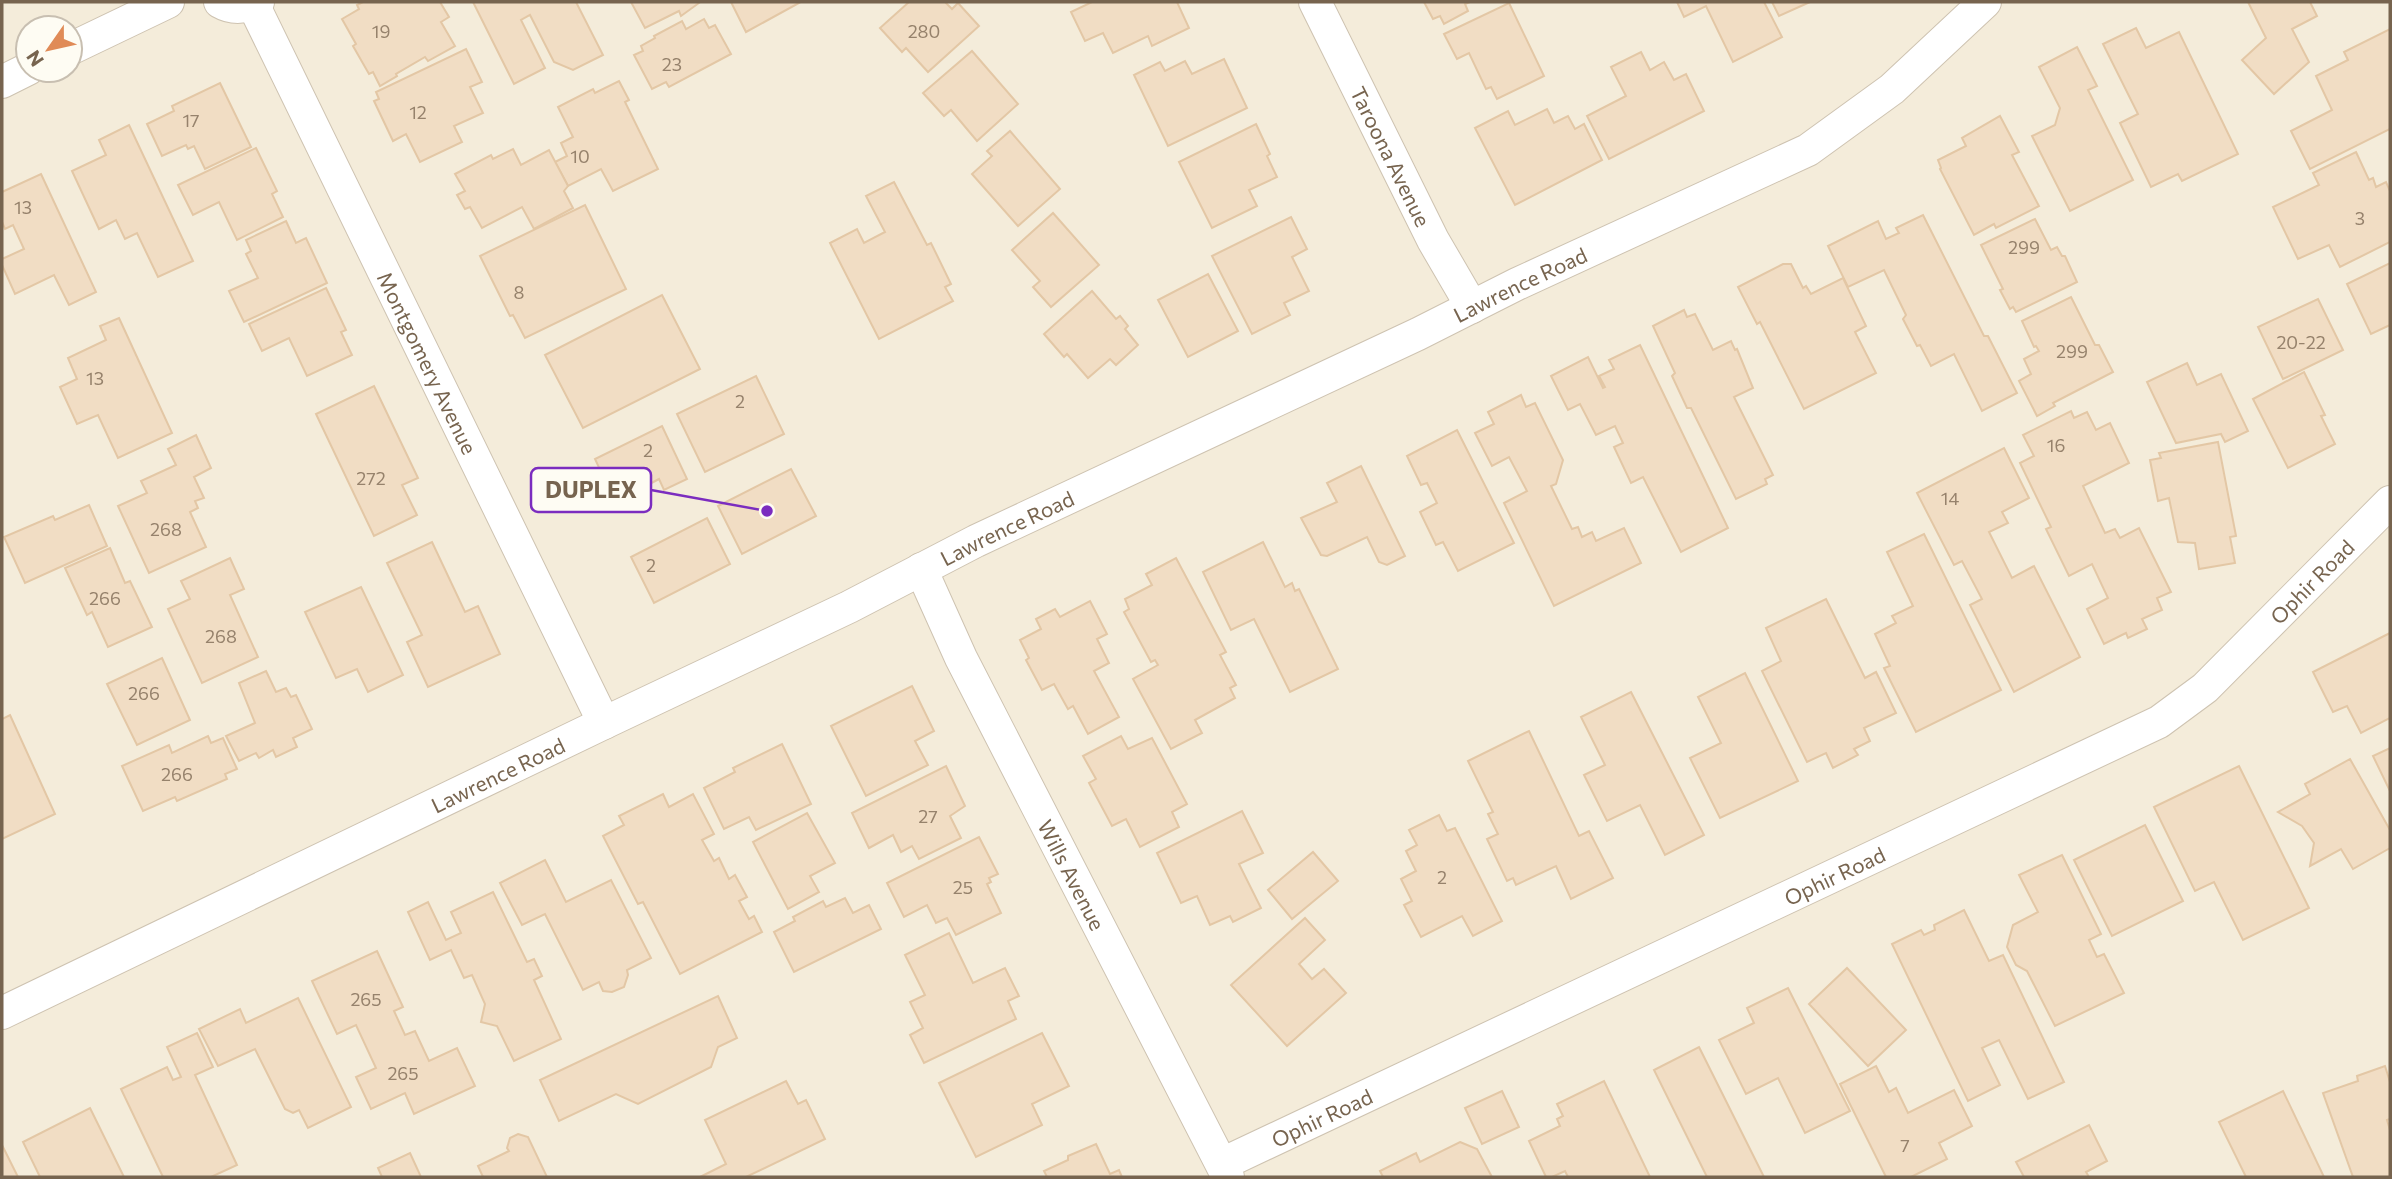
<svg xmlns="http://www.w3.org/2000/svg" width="2392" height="1179" font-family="Commissioner,sans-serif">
<rect width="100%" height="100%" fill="#fcf8ec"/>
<path fill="#f4ecda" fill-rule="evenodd" d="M2,2H2390V1177H2ZM28,28H70V70H28Z"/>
<g fill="#f1ddc4" stroke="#e3c7a5" stroke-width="2">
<path d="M363,2H440L449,17L441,22L455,46L428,61L425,57L396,74L397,76L380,86L373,72L369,74L353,46L356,44L342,19L359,9L357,5Z"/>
<path d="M473,2H576L603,55L573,70L554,62L530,15L521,20L545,68L514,84Z"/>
<path d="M631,2H698L699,3L681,16L679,11L645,28Z"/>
<path d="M731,2H798L799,3L746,32Z"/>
<path d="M909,2H945L952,9L958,3L979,26L928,72L906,48L902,52L880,28Z"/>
<path d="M1092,2H1177L1189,28L1152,46L1148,36L1113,53L1103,33L1085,41L1071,12Z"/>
<path d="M1424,2H1470L1465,4L1468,11L1444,24L1440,16L1433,19Z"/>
<path d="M1677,2H1764L1782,37L1733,62L1706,6L1684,17Z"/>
<path d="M1772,2H1810L1779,16Z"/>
<path d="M2248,2H2310L2317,16L2292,29L2309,62L2274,94L2242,60L2266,38Z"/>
<path d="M1509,3L1544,76L1497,99L1491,87L1486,89L1469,53L1457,59L1444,34Z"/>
<path d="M704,19L709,28L715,25L731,54L669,87L666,82L652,89L634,55L643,51L641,46L655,38L654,36L682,21L686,29Z"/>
<path d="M2136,28L2146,48L2179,32L2238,154L2182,181L2178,174L2151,187L2120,123L2138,114L2103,44Z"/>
<path d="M2390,29V129L2310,169L2291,131L2332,110L2316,76L2348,60L2344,52Z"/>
<path d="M2077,47L2097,86L2088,90L2133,180L2070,211L2032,136L2055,125L2060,108L2039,67Z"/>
<path d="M466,49L482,82L470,87L483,113L454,126L462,142L420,162L406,134L393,141L374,101L379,99L376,92Z"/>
<path d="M972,51L1018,104L977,141L951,110L944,116L923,93Z"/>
<path d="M1641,52L1650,70L1664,62L1674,80L1686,74L1704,111L1609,159L1587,116L1626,96L1611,67Z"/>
<path d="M1224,59L1247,108L1168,146L1134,75L1160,62L1165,71L1185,61L1192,74Z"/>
<path d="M619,81L629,100L625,102L658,169L613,191L601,169L568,186L555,162L567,156L561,143L573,137L558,107L593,89L595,93Z"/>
<path d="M220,83L251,147L205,169L194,146L188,149L186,145L162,156L147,124L174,111L172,106Z"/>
<path d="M1547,109L1554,123L1568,116L1575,129L1584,124L1602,160L1515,205L1475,128L1508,111L1515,125Z"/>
<path d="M2000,116L2019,152L2012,155L2039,206L1996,228L1994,224L1974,235L1940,169L1941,168L1938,160L1966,146L1962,138Z"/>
<path d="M1256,124L1270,154L1267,156L1277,177L1249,190L1257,206L1212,228L1179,162Z"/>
<path d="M129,125L193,261L158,277L137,233L125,239L116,220L99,229L72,171L106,155L99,140Z"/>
<path d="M1010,131L1060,189L1018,226L972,174L992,156L987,151Z"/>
<path d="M256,148L277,191L272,194L283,217L237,240L219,202L193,215L178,185Z"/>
<path d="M513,149L521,165L549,150L568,186L564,191L573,208L534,229L522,207L482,228L470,207L465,209L457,195L465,191L455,174L491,155L493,159Z"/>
<path d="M2356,152L2369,180L2373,178L2376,187L2386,182L2390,191V242L2340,267L2329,245L2298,259L2273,207L2319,185L2313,173Z"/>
<path d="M41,174L96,292L69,305L54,275L15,294L2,265V259L24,249L13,225L5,229L2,222V192Z"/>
<path d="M894,182L927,245L931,243L951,284L945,287L953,301L879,339L830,243L857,229L864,243L885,232L866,196Z"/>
<path d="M585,205L626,289L525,338L513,315L510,316L480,256Z"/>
<path d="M1053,213L1099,265L1051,307L1033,287L1040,281L1012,250Z"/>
<path d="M1923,215L1984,336H1988L2017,393L1982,411L1954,354L1931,366L1920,345L1917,346L1903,319L1906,315L1884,270L1848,287L1828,246L1878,221L1886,239L1899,233L1896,228Z"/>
<path d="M1291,217L1307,249L1292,257L1309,291L1284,303L1290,315L1252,334L1212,256Z"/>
<path d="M2035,219L2051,250L2057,247L2062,256H2065L2077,282L2016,312L2013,307L2010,309L2000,290L2003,289L1981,245Z"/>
<path d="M286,221L296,243L306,238L327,283L244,322L229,291L258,278L246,254L251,251L246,240Z"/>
<path d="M2390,263V325L2371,334L2347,284Z"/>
<path d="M1783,264H1791L1803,288L1806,286L1811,294L1843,278L1866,326L1855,332L1876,373L1804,409L1760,322L1757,324L1738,287Z"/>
<path d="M1208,274L1238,331L1188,357L1158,300Z"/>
<path d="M326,288L346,330L341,332L352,355L307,376L289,338L262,351L249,324Z"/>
<path d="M1092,291L1116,319L1120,316L1128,326L1125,329L1138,345L1116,365L1110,359L1088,378L1067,354L1064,357L1044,334Z"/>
<path d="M662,295L700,369L583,428L545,355Z"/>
<path d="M2071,297L2095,345H2099L2113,372L2053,403L2055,406L2037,416L2019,381L2031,374L2024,359L2039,351L2036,346L2034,347L2022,321Z"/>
<path d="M2318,299L2343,350L2283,379L2258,327Z"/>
<path d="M1684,310L1687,317L1695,314L1713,350L1731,341L1735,350L1737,349L1753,388L1734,397L1773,475L1765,479L1767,484L1736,499L1691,408H1687L1672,376L1675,373L1653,326Z"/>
<path d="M119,318L172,433L118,458L98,415L77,424L60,387L77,379L68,358L106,340L100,326Z"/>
<path d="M1640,345L1728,528L1681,552L1643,477L1631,483L1614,447L1623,443L1615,426L1596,435L1580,404L1568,410L1551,376L1588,357L1603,388L1605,387L1599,376L1614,369L1609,360Z"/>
<path d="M2187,363L2197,385L2221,374L2248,431L2225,442L2221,434L2176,443L2147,382Z"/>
<path d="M2304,372L2325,415L2321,416L2335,444L2288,468L2253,399Z"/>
<path d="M756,376L784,434L705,472L677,414Z"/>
<path d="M374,386L418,478L402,485L417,515L374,536L316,414Z"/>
<path d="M1521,395L1526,407L1535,403L1563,460L1556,484L1551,486L1572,529L1578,527L1582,537L1592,532L1596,541L1624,528L1641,563L1554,606L1504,503L1527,491L1509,457L1492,466L1475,433L1494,424L1488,412Z"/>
<path d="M2071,411L2074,418L2087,412L2096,430L2110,423L2129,463L2083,486L2105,533L2115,529L2120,538L2139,528L2171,592L2157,598L2162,610L2142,619L2147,629L2128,638L2126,633L2104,644L2087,609L2108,598L2092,564L2069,576L2046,529L2051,527L2020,463L2034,456L2023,435Z"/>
<path d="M662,426L687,479L664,490L659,479L644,487L650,499L626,511L622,502L616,504L595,459Z"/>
<path d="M1457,430L1514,543L1458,571L1443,542L1436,545L1420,512L1437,503L1427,483L1421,485L1407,456Z"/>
<path d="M196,435L211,468L194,477L204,498L195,501L198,508L190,512L206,547L149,573L118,506L147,493L141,481L176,465L168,449Z"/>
<path d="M2218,442L2236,536L2230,537L2235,563L2199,569L2195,543L2178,542L2169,498L2158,501L2150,460L2161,458L2159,453Z"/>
<path d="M2004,448L2029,498L2002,512L2008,523L1989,532L2012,578L2034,566L2080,657L2014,692L1970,605L1982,599L1962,561L1954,565L1917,493Z"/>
<path d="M1361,466L1405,556L1387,565L1379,562L1367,537L1327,556L1321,555L1301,518L1337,502L1327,483Z"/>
<path d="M791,469L816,516L742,554L718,506Z"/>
<path d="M89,505L107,546L25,583L4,537L53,516L55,520Z"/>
<path d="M707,518L730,564L654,603L631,557Z"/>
<path d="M1924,534L2001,690L1916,732L1884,668L1890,666L1875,634L1896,623L1892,616L1913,606L1887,552Z"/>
<path d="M432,542L465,612L478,606L500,654L428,687L407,642L422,635L387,563Z"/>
<path d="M1263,542L1285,587L1292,583L1295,591L1299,589L1338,669L1290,692L1254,619L1231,630L1203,572Z"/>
<path d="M110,548L125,583L130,581L152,627L108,647L92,612L87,615L65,568Z"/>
<path d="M230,558L244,589L230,595L258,657L202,683L168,609L190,599L181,581Z"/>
<path d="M1176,558L1226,652L1220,655L1236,685L1230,688L1235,698L1195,720L1202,733L1171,749L1133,679L1158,665L1155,660L1151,662L1124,612L1129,609L1125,599L1152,585L1146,574Z"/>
<path d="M361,587L403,675L368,692L357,669L336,678L305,612Z"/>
<path d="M1826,599L1865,678L1876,672L1896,713L1864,728L1870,741L1854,749L1858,755L1833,768L1826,753L1807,762L1762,671L1781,661L1766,628Z"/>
<path d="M1090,601L1107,634L1097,639L1109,663L1094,671L1119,717L1088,734L1073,706L1068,709L1054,684L1042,690L1026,660L1029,658L1020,640L1041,629L1036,619L1055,609L1060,617Z"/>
<path d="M2390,633V718L2361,733L2347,706L2333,712L2313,672Z"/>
<path d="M162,658L190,720L137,745L107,684Z"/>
<path d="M266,671L276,692L286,688L291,697L296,695L312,729L293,738L297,747L276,757L273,750L259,758L256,753L239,761L226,736L255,723L239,683Z"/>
<path d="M1745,673L1798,781L1720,818L1690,758L1721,743L1698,697Z"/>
<path d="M912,686L934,731L915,741L928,765L866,796L831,726Z"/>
<path d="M1631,692L1704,835L1665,855L1640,805L1607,821L1584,775L1605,765L1581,717Z"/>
<path d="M10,715L55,814L2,839V719Z"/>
<path d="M1529,731L1579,836L1589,831L1613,878L1571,899L1556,866L1516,885L1513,878L1507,881L1487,839L1498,834L1488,814L1493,812L1468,761Z"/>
<path d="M208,736L211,743L223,738L237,769L225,774L227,779L177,801L175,797L143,811L122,766L169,745L172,753Z"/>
<path d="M1121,736L1128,749L1152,738L1187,804L1172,812L1179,827L1140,847L1126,819L1112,826L1089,783L1096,779L1083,756Z"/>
<path d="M782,744L811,804L756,830L749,817L724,829L704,788L735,772L733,768Z"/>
<path d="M2390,748V791L2373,756Z"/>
<path d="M2350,759L2390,830V848L2353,869L2341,849L2310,866L2314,843L2302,826L2278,812L2310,794L2305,784Z"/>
<path d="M946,766L965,806L950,816L961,838L919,859L912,846L901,852L893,835L869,848L852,813Z"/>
<path d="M2239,766L2309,908L2243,940L2214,882L2195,891L2154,807Z"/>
<path d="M663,794L669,807L693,794L714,834L702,840L714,861L719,858L729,879L735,875L747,897L739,901L749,919L754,916L762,932L680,974L643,902L638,904L603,836L624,825L619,816Z"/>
<path d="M1242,811L1263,853L1239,864L1261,908L1233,922L1230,916L1210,925L1197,896L1181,903L1157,853Z"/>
<path d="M807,813L835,863L810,876L819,892L788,909L753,842Z"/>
<path d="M1439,815L1447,831L1455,828L1502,921L1473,936L1462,916L1421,937L1404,905L1412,901L1401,879L1416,871L1406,851L1417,845L1409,830Z"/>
<path d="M2145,825L2183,901L2112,936L2074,860Z"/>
<path d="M979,837L998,874L989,878L991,882L987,884L1001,913L956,935L947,918L936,923L927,905L904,917L887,883Z"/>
<path d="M1313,852L1338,881L1292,919L1268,890Z"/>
<path d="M2062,855L2101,934L2089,940L2097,957L2104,954L2124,993L2055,1026L2027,971L2016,965L2007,947L2013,925L2038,912L2019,875Z"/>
<path d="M545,860L566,902L611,880L651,958L627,970L628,975L624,987L612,992L603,991L599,982L583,990L545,914L522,925L500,883Z"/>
<path d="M493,892L527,962L534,959L542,976L534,980L561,1039L514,1061L497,1026L481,1022L485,1004L472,975L464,978L451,950L430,960L408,912L428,902L446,940L461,933L451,912Z"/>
<path d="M845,898L853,913L869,905L881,929L794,972L774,932L795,921L793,917L823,901L826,907Z"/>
<path d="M1964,910L1989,961L2003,955L2064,1082L2028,1099L1999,1040L1982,1048L2000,1085L1968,1101L1892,944L1921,930L1924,935L1935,930L1934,925Z"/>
<path d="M1305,918L1325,940L1299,964L1312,979L1324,969L1346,993L1287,1046L1231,985Z"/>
<path d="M949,933L973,983L1005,968L1019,996L1008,1001L1016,1019L924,1063L910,1035L923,1028L910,1002L925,995L905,955Z"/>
<path d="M377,951L403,1007L394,1011L405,1035L415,1031L429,1061L457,1048L475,1086L414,1114L405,1093L371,1109L356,1077L376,1068L356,1025L337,1034L312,981Z"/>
<path d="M1847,968L1906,1030L1868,1066L1809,1004Z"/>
<path d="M1788,988L1850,1111L1805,1133L1778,1078L1746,1094L1719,1040L1754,1023L1747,1008Z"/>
<path d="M718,996L737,1038L718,1047L711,1067L638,1104L616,1094L559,1121L540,1080Z"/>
<path d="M298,998L351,1107L308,1128L299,1110L293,1113L285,1109L255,1049L218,1066L199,1029L240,1009L246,1023Z"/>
<path d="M197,1033L213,1067L195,1075L237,1165L211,1177H163L121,1089L167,1067L173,1080L181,1077L167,1047Z"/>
<path d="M1042,1033L1069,1086L1032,1104L1042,1125L976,1157L939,1083Z"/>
<path d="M1699,1047L1764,1177H1707L1654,1070Z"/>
<path d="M1876,1066L1889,1092L1896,1088L1908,1113L1954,1090L1972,1126L1939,1143L1947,1159L1911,1177H1886L1840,1084Z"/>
<path d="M2385,1066L2390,1082V1119L2387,1120L2390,1130V1177H2353L2323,1093L2358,1081L2357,1076Z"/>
<path d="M786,1081L798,1104L806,1100L825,1139L746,1177H700L726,1164L705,1120Z"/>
<path d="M1604,1081L1650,1177H1568L1565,1171L1552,1177H1546L1529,1141L1560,1126L1557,1119L1563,1116L1557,1104Z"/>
<path d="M1502,1091L1519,1127L1482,1144L1465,1108Z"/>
<path d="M2283,1091L2324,1177H2246L2219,1122Z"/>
<path d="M90,1108L124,1177H40L23,1142Z"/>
<path d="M2089,1125L2107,1161L2086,1172L2089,1177H2024L2016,1162Z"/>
<path d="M518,1134L528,1137L547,1177H483L478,1166L509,1151L507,1148L510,1138Z"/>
<path d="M1460,1142L1477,1149L1492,1177H1383L1380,1171L1416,1153L1420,1162Z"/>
<path d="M1096,1144L1110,1174L1119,1170L1122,1177H1047L1044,1171L1068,1160V1156Z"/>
<path d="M2,1145L18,1177H2Z"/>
<path d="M410,1153L421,1177H382L378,1168Z"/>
</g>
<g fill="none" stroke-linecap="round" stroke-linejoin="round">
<defs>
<g id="street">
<path d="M220,2C232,9 245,8 258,2"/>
<path id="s1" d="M1315,2L1433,240L1472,307"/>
<path id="s2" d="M253,4L604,723"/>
<path d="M70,49L168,2"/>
<path d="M2,82L28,69"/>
<path id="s3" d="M921,569L961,658L1228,1177"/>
<path id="s4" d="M2,1013L604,723L849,607L976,541L1418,334L1517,284L1808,150L1892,89L1985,2"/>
<path id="s5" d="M1222,1164L2159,722L2205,688L2390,502"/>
</g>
</defs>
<use href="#street" stroke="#cec3b1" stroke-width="34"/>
<use href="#street" stroke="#fff" stroke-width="32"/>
</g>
<g text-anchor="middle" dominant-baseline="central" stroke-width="5" stroke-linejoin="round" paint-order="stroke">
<g font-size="18" fill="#96826c">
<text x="381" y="31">19</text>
<text x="924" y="31">280</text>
<text x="672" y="64">23</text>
<text x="418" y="112">12</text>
<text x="191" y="120">17</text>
<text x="580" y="156">10</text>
<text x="23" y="207">13</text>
<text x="2360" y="218">3</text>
<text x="2024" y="247">299</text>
<text x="519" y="292">8</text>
<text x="2301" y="342">20-22</text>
<text x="2072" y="351">299</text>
<text x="95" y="378">13</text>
<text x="740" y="401">2</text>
<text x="2056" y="445">16</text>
<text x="648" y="450">2</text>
<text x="371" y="478">272</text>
<text x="1950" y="498">14</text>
<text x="166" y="529">268</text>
<text x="651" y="565">2</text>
<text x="105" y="598">266</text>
<text x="221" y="636">268</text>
<text x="144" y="693">266</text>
<text x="177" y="774">266</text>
<text x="928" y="816">27</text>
<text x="1442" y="877">2</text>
<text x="963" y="887">25</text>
<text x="366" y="999">265</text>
<text x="403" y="1073">265</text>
<text x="1905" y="1145">7</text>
</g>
<g font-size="21" fill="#77644f" stroke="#fefcf3">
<text stroke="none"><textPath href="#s1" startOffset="172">Taroona Avenue</textPath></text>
<text stroke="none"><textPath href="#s4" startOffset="1684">Lawrence Road</textPath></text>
<text stroke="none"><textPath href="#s2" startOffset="399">Montgomery Avenue</textPath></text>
<text stroke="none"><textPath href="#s4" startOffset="1116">Lawrence Road</textPath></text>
<text stroke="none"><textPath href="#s5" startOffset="1244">Ophir Road</textPath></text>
<text stroke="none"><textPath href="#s4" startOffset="550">Lawrence Road</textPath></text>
<text stroke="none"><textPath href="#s3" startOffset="341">Wills Avenue</textPath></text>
<text stroke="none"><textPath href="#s5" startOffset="677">Ophir Road</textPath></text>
<text stroke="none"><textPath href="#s5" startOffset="110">Ophir Road</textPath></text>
</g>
</g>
<path fill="none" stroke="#7b2cbf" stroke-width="2.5" d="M767 511L651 490"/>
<circle fill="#7b2cbf" stroke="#fefcf3" stroke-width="2.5" cx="767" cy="511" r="7"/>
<rect fill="#fefcf3" stroke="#7b2cbf" stroke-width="2.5" x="531" y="468" width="120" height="44" rx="7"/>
<g font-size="23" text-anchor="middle" font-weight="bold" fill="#77644f">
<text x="591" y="498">DUPLEX</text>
</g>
<rect width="2392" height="1179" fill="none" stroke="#77644f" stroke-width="7"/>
<g transform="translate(49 49) rotate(236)"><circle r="33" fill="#fefcf3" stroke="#c8bfb1" stroke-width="2"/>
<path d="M0-5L12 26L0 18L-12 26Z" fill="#e08b57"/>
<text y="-10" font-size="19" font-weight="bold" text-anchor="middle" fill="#77644f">N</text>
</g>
</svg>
